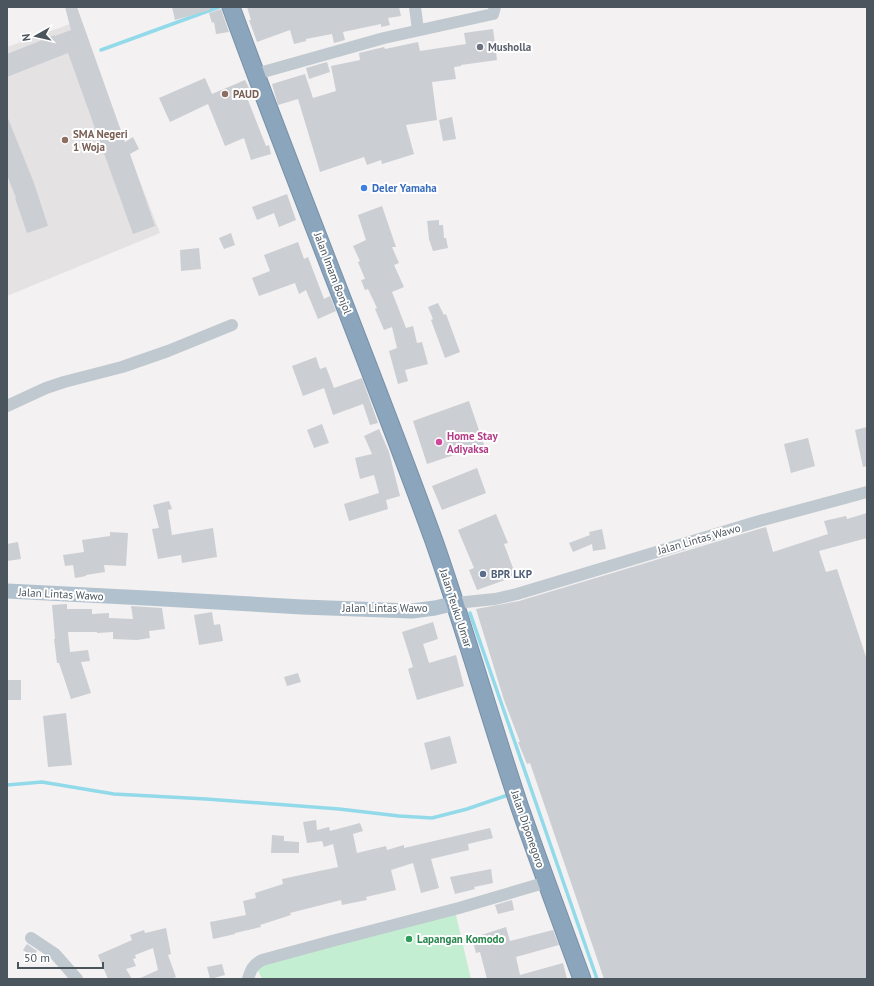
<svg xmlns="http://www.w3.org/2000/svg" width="874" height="986" font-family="'PT Sans',sans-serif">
<rect width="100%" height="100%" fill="#f3f1f1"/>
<path fill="#e4e2e3" d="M78,21L160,233L7,296V47Z"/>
<path fill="#c3eed2" d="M455,911L471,979H262L256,966Z"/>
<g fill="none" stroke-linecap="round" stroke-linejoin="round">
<g stroke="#92dae9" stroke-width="3.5">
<path d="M101,50L219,7"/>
<path d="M470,613L597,979"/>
<path d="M7,785L42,782L114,794L206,799L339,809L399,816L432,818L467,809L505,796"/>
</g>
</g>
<g fill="#cbced3">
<path d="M65,7H77L125,142L133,137L139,149L130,154L155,226L133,234L68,53L7,77V54L55,35V36L71,30Z"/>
<path d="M172,7H210V10L175,20Z"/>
<path d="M247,7H399L401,16L388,18L390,25L381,27V24L343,32L345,40L334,43L332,34L306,39V41L294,44L290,30L257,42L249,20H251Z"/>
<path d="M221,9L229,32L216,34L214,22L212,23L209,13Z"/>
<path d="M493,29L497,60L461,65V66L454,67L456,79L432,82L437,120L406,125L414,154L382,164L381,160L367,165L364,157L320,172L298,99L278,105L272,84L305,74L313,98L336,91L331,66L360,60L359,53L384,47L385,49L418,42L420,51L466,44L464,33Z"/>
<path d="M327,62L330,72L309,79L306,68Z"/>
<path d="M205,78L212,94L245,80L249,88L244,90L266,146L269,145L271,154L251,160L244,138L225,146L208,104L170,122L159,98Z"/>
<path d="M7,116L34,183L48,226L27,233L15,198H16L7,175Z"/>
<path d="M452,117L456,139L443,141L439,120Z"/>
<path d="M287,194L296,220L279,227L274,213L257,220L252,207Z"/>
<path d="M382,206L396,247H392L399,263L394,265L404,287L392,292L406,328L413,326L417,343L422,342L428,364L405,370L408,381L398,384L389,351L397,348L392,327L384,330L375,309L377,308L368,289L365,290L361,280L365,279L358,262L360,261L353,246L366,240L358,215Z"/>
<path d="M439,220V225H443L444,238H446L448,248L433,251L429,239L427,221Z"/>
<path d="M231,233L235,245L224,249L219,238Z"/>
<path d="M298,242L304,259L308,257L324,299L330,296L336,311L318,319L306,290L299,294L295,283L259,296L252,278L270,271L264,255Z"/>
<path d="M199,248L201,269L181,271L180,250Z"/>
<path d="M438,303L444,315L446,314L460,352L445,358L431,320L433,319L428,307Z"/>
<path d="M316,357L320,369L326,367L334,388L362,378L378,423L370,425L363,404L333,415L324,388L303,396L292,366Z"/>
<path d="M469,401L484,445L427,464L413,421Z"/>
<path d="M322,424L329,443L314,448L307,430Z"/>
<path d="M867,427V466L863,467L855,430Z"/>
<path d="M379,429L389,452L400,496L386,500L388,509L349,521L344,504L379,493L374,475L360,479L355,458L372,454L364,436Z"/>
<path d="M808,438L815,466L791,473L784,444Z"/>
<path d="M477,468L486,493L442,510L432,486Z"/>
<path d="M169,501L172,509L168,510L172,535L213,528L217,557L182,563L181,555L158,559L152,529L159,528L153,505Z"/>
<path d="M867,513V538L819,551L826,572L837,569L867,660V979H604L530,763L527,764L518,742H520L504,700L476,609L519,601L766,527L773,552L828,534L824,521L846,516L847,519Z"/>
<path d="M496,514L508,543L504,544L516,576L477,590L469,570L474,568L458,530Z"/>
<path d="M602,529L606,549L593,551L592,544L573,552L569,543L590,535L589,532Z"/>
<path d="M110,532L128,533L126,566L104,565L105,572L86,575V576L75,578L73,565L65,566L63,555L84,552L82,540L110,536Z"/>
<path d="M18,542L21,559L7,561V544Z"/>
<path d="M67,604V609H92V614L109,613V618L133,619L131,606L162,608L165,629L149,631L150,638L137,640L113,639V632L97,633V632H68L70,652L88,650L90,661L81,662L91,693L71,699L59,663H57L54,639H55L52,605Z"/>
<path d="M212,612L214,625L220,624L223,641L199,645L194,615Z"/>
<path d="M433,622L438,639L423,644L429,663L456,655L464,686L417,700L408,669L413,667L402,632Z"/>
<path d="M298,673L301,682L287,686L284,677Z"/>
<rect x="8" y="680" width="13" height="20"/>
<path d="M66,713L72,765L48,767L43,716Z"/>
<path d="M450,736L457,763L431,770L424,743Z"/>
<path d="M316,820L317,830L329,827L330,831L360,823L363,831L353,834L357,853L386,846L387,850L404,845V848L490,828L493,838L468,844L469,850L431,859L439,888L421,893L413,863L391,870L396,890L366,897L367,900L342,905L341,900L290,913L291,915L260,925L261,927L235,933V934L213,939L210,922L246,915L243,901L256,898L255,893L283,884L282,879L338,867L333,844L324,847L322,841L307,843L303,822Z"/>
<path d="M272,835L284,836V841L299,842V853H271Z"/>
<path d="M491,869L493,883L474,887L475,889L455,894L450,877Z"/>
<path d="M512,900L514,910L498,914L495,905Z"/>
<path d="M506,927L510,941L553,930L559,945L516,957L520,975L563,963L567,979H487L480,952L476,953L472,938Z"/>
<path d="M166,928L171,954L168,955L176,977L170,979H138L158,970L153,948L135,955L136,958L133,959L136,966L126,969L132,979H108L98,955L132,940L130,935L144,930L145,933Z"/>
<path d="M27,944L37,951L33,957L23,950Z"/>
<path d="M222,964L225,975L210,979L207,967Z"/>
</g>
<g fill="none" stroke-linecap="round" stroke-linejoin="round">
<defs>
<path id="highway" d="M231,7C296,186 369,362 434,541C465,629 490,719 520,808C540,865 561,922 582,979"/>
</defs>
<use href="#highway" stroke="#7791a9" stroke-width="19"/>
<g stroke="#c0c9cf" stroke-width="12">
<path d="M415,7L418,30"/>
<path d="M256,74L384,38L493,14L495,7"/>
<path d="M7,406L46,388L64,382L122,367L168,351L232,325"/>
<path d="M456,603L495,599L517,594L756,522L867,492"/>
<path d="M31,938L55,954L77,979"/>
<path d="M248,979C251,969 253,965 262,960L332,941L459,908L547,882"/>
</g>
<path stroke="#b2c1ce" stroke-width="15" d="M7,591L146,598L302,607L412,611L435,608L456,603"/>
<use href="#highway" stroke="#8ba5bd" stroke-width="17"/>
</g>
<circle fill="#6b7280" stroke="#fff" stroke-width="1.5" cx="480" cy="47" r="4"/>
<g fill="#8d6e63" stroke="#fff" stroke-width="1.5">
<circle cx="225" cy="94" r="4"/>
<circle cx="65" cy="140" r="4"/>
</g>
<circle fill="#3f7fe0" stroke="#fff" stroke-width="1.5" cx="364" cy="188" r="4"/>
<circle fill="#d1479c" stroke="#fff" stroke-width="1.5" cx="439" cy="442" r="4"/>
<circle fill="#5c6f8a" stroke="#fff" stroke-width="1.5" cx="483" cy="574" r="4"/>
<circle fill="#2e9e5b" stroke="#fff" stroke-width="1.5" cx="409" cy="939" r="4"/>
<g text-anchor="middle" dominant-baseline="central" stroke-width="4" stroke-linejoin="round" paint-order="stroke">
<g font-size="11" font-weight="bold" fill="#5b616d" stroke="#fff" text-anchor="start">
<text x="488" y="47">Musholla</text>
</g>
<g font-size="11" font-weight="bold" fill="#785e54" stroke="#fff" text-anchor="start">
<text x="233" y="94">PAUD</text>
<text x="73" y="134">SMA Negeri<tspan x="73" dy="13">1 Woja</tspan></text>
</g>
<g font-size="11" font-weight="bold" fill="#366cbe" stroke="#fff" text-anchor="start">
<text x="372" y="188">Deler Yamaha</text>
</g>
<g font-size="11" fill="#4a555e" stroke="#fff">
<text transform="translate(333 273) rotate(69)">Jalan Imam Bonjol</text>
<text transform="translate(699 539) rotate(-16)">Jalan Lintas Wawo</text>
<text transform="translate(61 594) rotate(3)">Jalan Lintas Wawo</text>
<text x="385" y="608">Jalan Lintas Wawo</text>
<text transform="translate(456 608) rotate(72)">Jalan Teuku Umar</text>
<text transform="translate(528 829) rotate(71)">Jalan Diponegoro</text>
</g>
<g font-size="11" font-weight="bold" fill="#b23c85" stroke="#fff" text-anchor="start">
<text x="447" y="436">Home Stay<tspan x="447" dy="13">Adiyaksa</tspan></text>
</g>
<g font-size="11" font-weight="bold" fill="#4e5e75" stroke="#fff" text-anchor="start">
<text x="491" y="574">BPR LKP</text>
</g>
<g font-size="11" font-weight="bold" fill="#27864d" stroke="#fff" text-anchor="start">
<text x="417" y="939">Lapangan Komodo</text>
</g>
</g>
<rect width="874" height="986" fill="none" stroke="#4a555e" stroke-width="16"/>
<g transform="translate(36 36) rotate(262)" stroke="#ffffff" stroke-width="3" paint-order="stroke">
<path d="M0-3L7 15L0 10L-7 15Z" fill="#4a555e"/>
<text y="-6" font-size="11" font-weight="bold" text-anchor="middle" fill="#4a555e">N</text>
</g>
<path d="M18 962v6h85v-6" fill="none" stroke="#4a555e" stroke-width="2"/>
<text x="24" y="962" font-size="12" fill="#4a555e" stroke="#ffffff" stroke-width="3" paint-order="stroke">50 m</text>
</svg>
